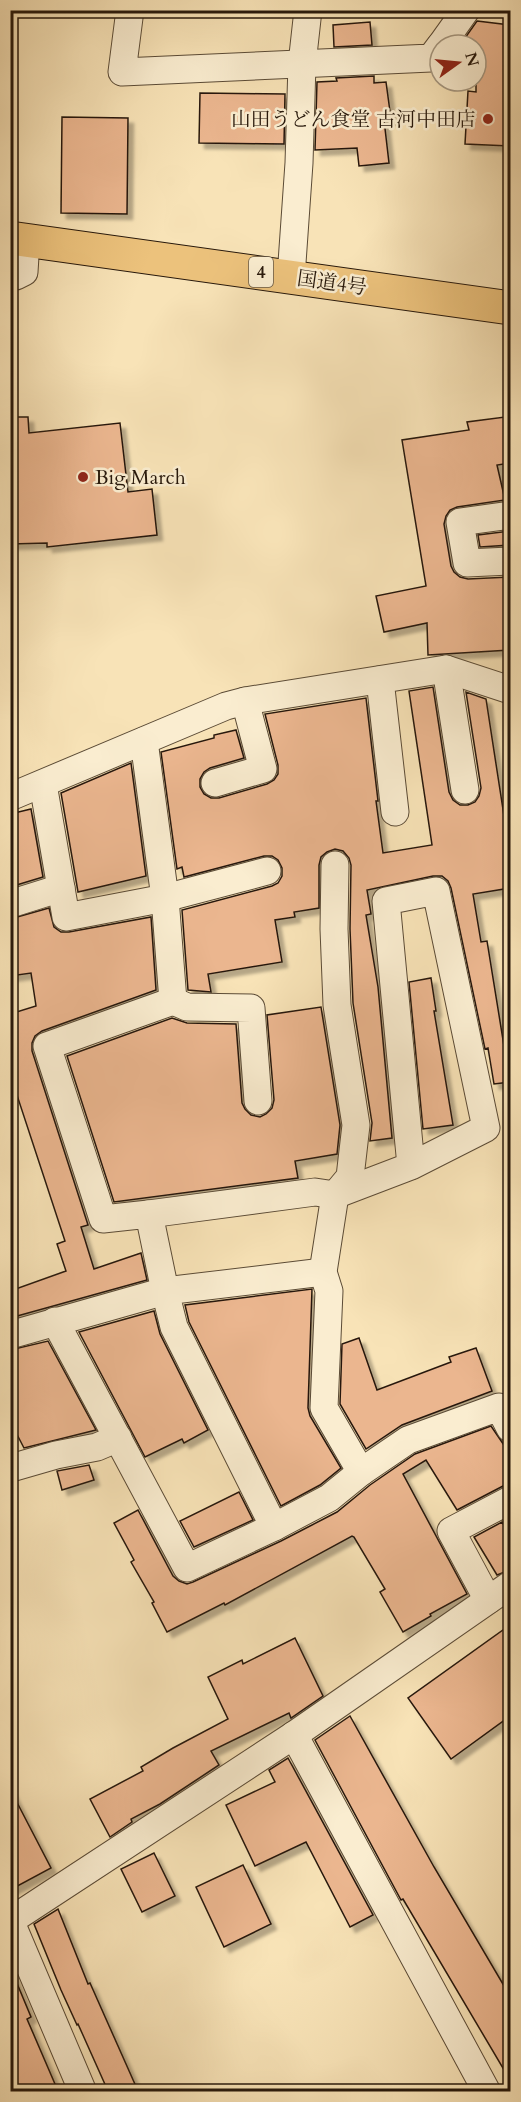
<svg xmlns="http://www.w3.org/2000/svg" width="521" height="2102" font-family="Cardo,'Noto Serif JP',serif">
<defs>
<filter id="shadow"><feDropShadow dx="5.5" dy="5.5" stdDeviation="1.5" flood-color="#0004"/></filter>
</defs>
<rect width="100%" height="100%" fill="#f8e3b7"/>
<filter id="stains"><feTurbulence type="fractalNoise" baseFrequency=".00333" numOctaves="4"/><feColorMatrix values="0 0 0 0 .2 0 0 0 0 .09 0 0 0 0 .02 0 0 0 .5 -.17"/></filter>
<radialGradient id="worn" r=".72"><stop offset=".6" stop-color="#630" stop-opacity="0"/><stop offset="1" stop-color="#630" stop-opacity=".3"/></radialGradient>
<g fill="#ebb68f" stroke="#27180b" stroke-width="1.5" filter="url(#shadow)">
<path d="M477,21L510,25V146L465,144L468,91L476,92V45H464L465,38Z"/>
<path d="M370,22L372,45L334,47L333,25Z"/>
<path d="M374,76V83L386,82L391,119L384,120L389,163L359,166L357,148L315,150L317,82L337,81L336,78Z"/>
<path d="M200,93L285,94L284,144L199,143Z"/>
<path d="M62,117L128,118L127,214L61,213Z"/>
<path d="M10,417H28L29,433L120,423L128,492L152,489L157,535L47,547V543L10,544Z"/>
<path d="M505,417L510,463L497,465L505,500L457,507L450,510L446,516L444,524L451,566L454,572L460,577L468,579L510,577V650L428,655L427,623L384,632L376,596L426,586L402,440L469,430L467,422Z"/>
<path d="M510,531V545L480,547L478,535Z"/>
<path d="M433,687L449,792L453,800L460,805H468L475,802L479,796L481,788L466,692L486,699L510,855V888L473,894L481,942L487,941L504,1046L508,1045L509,1048H510V1082L494,1084L488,1048L485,1049L451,888L448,881L442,876H433L367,890L371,914L366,915L378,987L392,1138L370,1141L372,1123L353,1003L350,929L351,865L349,858L343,851L335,849L327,852L321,857L319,865V908L294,912L295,917L275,920L282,962L208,974L211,992L188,990L182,910L272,886L278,883L282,876V868L278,860L272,856H264L184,877L182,867L177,869L161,752L214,738V735L236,730L244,758L210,768L204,772L200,779V787L204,794L211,798H219L267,784L274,780L278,774V765L265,714L366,698L378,801H376L383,853L432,845L409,691Z"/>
<path d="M131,763L146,876L78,892L61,793Z"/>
<path d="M31,809L43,877L10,887V814Z"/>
<path d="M49,908L54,927L61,932H69L151,917L156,990L42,1031L35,1036L32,1043V1051L88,1225L81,1227L94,1269L141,1253L147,1280L10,1318V1291L66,1271L57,1244L65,1241L10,1074V1014L36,1006L31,973L10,976V919Z"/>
<path d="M431,978L436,1011H434L453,1125L423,1129L409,982Z"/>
<path d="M321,1007L340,1125L337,1154L295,1161L298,1178L114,1202L67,1056L172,1018L187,1023L236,1024L242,1103L245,1109L251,1115L260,1117L266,1114L272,1108L274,1100L267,1015Z"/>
<path d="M312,1289L308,1408L310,1416L341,1468L320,1485L281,1506L189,1322L185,1305Z"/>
<path d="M154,1311L160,1334L208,1430L184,1443L182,1439L145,1457L79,1332Z"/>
<path d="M359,1338L377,1390L451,1362L449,1357L476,1348L492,1391L402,1425L366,1449L340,1404L342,1344Z"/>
<path d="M48,1341L96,1430L24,1448L10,1421V1350Z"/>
<path d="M491,1426L510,1454V1484L503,1486L457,1510L426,1460L403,1474L467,1594L430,1614L431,1616L403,1632L380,1592L385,1589L354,1537L352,1536L225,1605L224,1603L167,1632L152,1603L154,1602L131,1562L134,1560L114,1523L138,1510L173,1576L179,1581L187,1584L193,1582L281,1541L337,1512L370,1485L415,1454Z"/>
<path d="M89,1465L94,1480L62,1490L57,1471Z"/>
<path d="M239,1492L253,1520L194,1547L180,1521Z"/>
<path d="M502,1522L510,1535V1570L497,1575L474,1537Z"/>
<path d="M510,1625V1716L451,1759L408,1698Z"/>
<path d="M295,1638L323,1696L291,1718L289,1713L211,1751L219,1765L160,1804L131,1819L132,1822L110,1837L90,1799L143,1771L141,1767L173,1748L228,1719L208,1677L242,1660L243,1664Z"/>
<path d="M350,1716L434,1867L510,1996V2080L403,1899L401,1900L315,1740Z"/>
<path d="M288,1758L373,1915L350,1927L306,1842L255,1866L226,1805L275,1782L269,1770Z"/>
<path d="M10,1789L51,1868L10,1890Z"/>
<path d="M154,1853L175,1896L142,1912L121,1869Z"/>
<path d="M243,1865L271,1924L224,1947L196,1887Z"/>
<path d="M58,1909L88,1984L90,1983L138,2091H108L78,2024L77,2025L61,1990L34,1924Z"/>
<path d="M11,1969L31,2017L27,2019L58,2091H10Z"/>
</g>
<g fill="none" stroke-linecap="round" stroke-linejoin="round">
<defs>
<g id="minor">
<path d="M130,10L122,72L431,58L440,46"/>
<path d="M441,45L466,10"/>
<path d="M10,275L16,276L24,272L26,240"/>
<path d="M291,277L299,163L302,64L308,10"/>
<path d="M510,515L460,522L467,563L510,561"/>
<path d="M446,669L465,790"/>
<path d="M380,680L395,812"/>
<path d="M215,783L263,769L245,701"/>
<path d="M43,784L66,917L165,898L267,871"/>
<path d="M10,797L226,706L245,701L446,669L510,690"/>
<path d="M335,865L334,929L337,1005L356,1125L350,1177L335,1195L323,1272L329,1291L324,1408L361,1472"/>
<path d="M10,904L61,888"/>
<path d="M173,1001L187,1007L251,1008L258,1101"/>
<path d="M149,1214L315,1192L335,1195L411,1166L486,1128L436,891L386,901L411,1166"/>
<path d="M55,1321L187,1568L274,1527L329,1498L361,1472L408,1440L499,1407L510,1428"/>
<path d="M10,1335L165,1291L149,1214L103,1219L47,1046L173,1001L165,898L144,741"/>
<path d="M10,1465L11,1468L56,1455L97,1447L118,1438"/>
<path d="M274,1527L174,1327L165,1291L323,1272"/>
<path d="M488,1600L451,1531L510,1500"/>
<path d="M294,1735L487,2092"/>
<path d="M10,1920L83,2092"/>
<path d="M10,1921L294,1735L510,1585"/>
</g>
<path id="highway" d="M10,238L510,308"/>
</defs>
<use href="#minor" stroke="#5b4b36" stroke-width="29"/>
<use href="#highway" stroke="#27180b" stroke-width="35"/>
<use href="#minor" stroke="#faedd0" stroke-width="27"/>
<use href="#highway" stroke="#ecc27c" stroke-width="33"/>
</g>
<g fill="#8f2418" stroke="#faedd0" stroke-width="2">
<circle cx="488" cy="119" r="6"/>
<circle cx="83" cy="477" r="6"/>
</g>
<g text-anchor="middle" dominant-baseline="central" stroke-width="5" stroke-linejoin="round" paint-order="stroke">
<rect fill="#faedd0" stroke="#665846" stroke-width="1.5" x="249" y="257" width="24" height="30" rx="4.5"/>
<g font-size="18" font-weight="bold" fill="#27180b">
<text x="261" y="272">4</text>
</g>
<g font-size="20" fill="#27180b" stroke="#faedd0" text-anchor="end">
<text x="476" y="119">山田うどん食堂 古河中田店</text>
<text x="95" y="477" text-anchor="start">Big March</text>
</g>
<g font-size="20" fill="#27180b" stroke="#faedd0">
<text transform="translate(332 283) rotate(8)">国道4号</text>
</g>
</g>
<rect width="521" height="2102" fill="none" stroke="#f8e3b7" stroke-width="36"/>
<rect x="12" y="12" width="497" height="2078" fill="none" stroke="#27180b" stroke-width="3"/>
<rect x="18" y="18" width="485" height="2066" fill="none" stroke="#27180b" stroke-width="1.5"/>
<g transform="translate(458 63) rotate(75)"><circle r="28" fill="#faedd0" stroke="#a69881" stroke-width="1.5"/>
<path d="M0-4.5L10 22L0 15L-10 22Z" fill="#8f2418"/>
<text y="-9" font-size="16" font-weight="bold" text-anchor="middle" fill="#27180b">N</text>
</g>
<rect width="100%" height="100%" filter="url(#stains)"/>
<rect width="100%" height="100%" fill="url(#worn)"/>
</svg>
